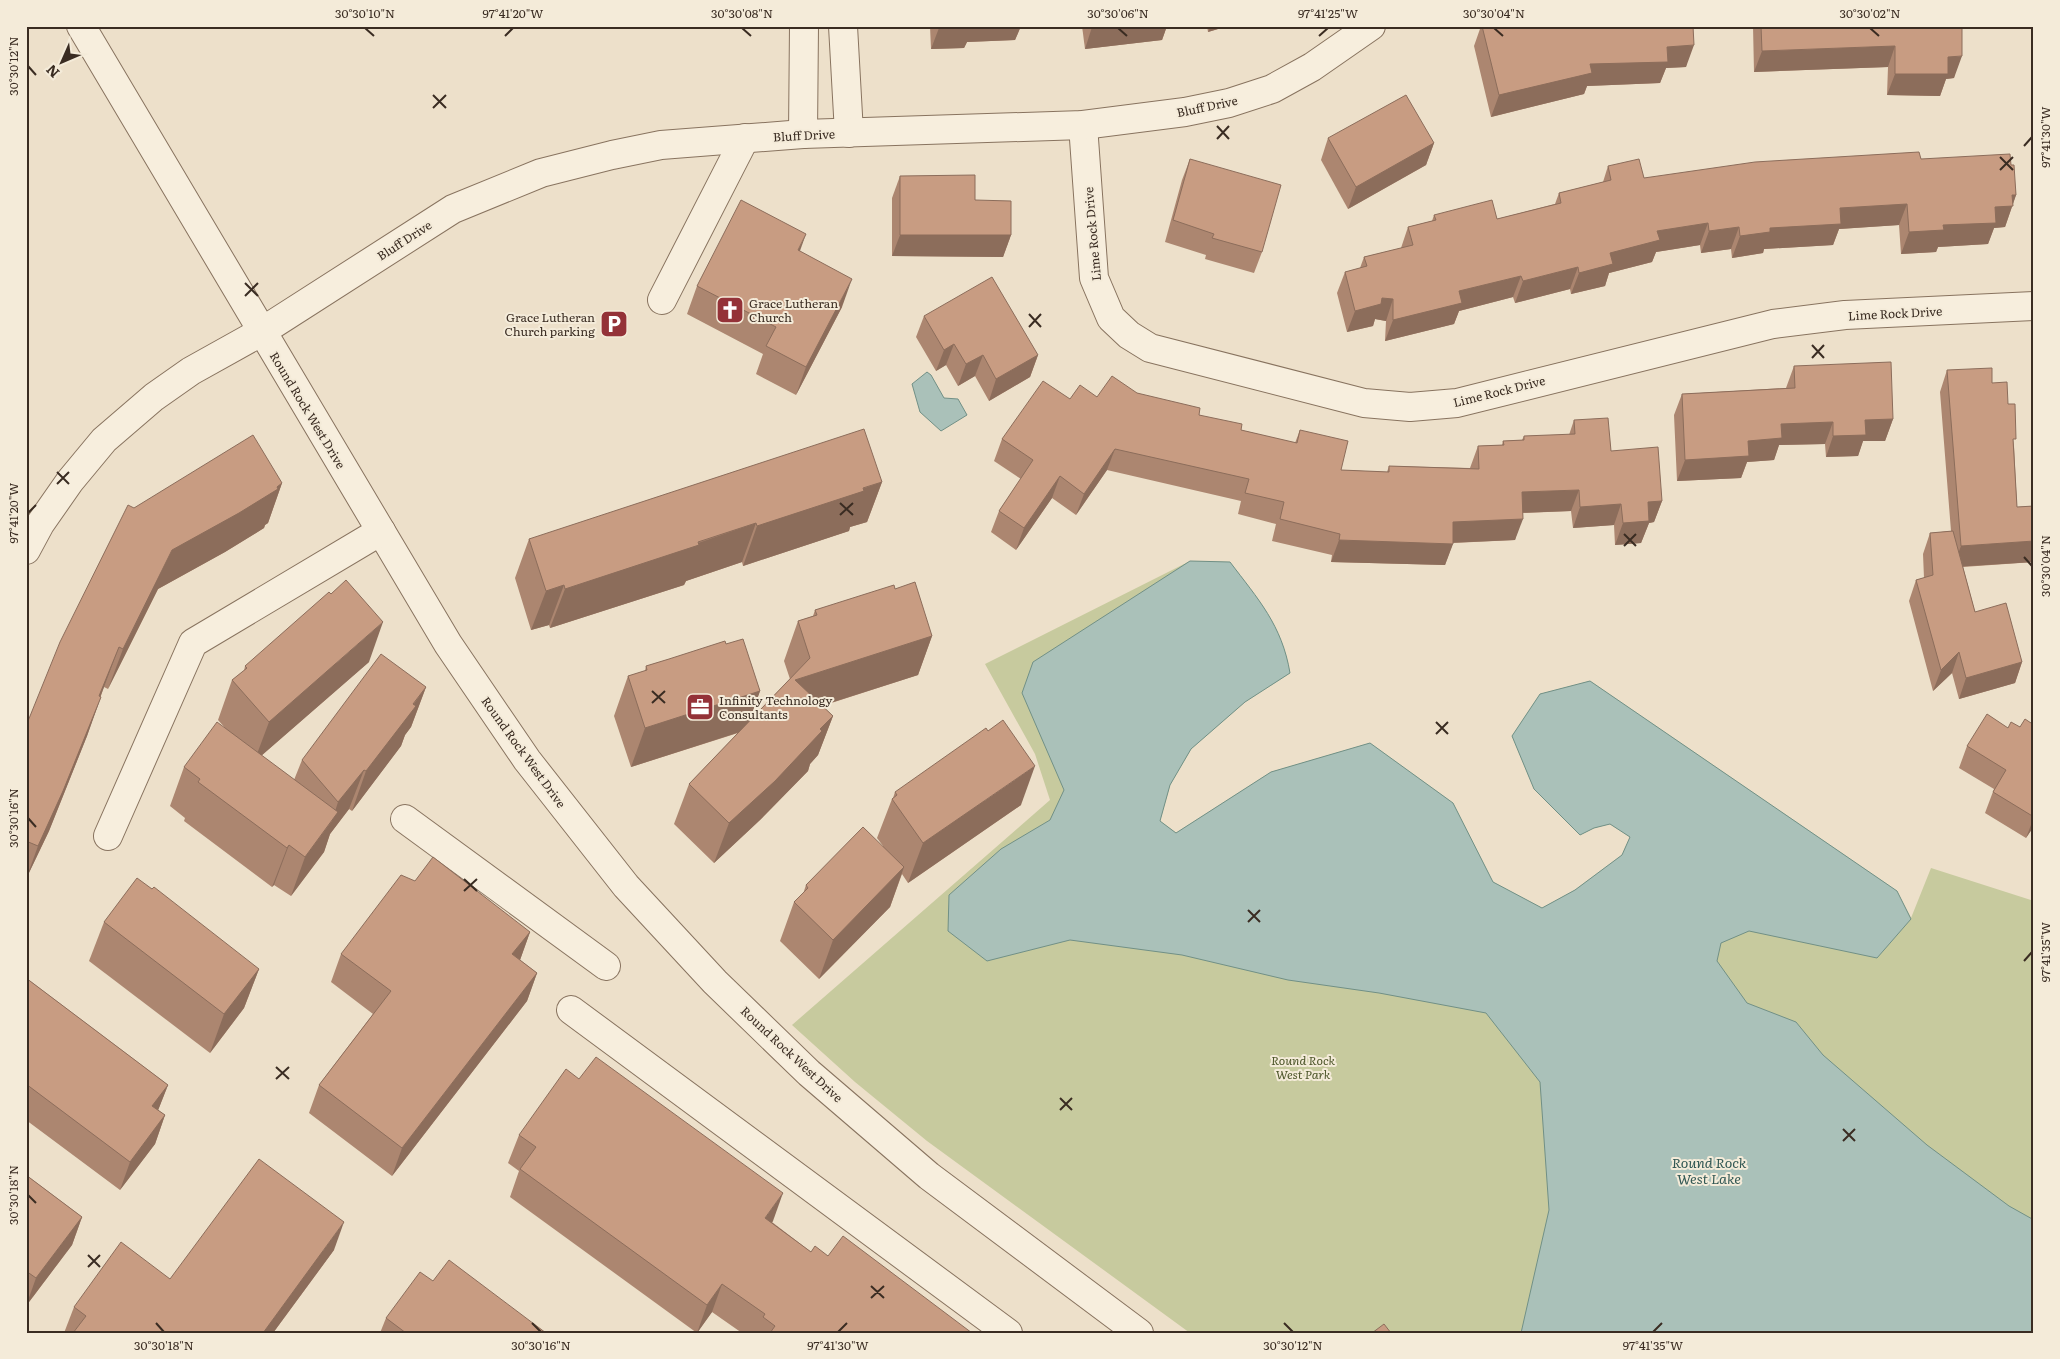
<svg xmlns="http://www.w3.org/2000/svg" width="2060" height="1359" font-family="Literata,serif">
<rect width="100%" height="100%" fill="#ede0ca"/>
<path fill="#c7ca9e" d="M1190,561L1230,562C1258,599 1282,625 1290,673L1245,702L1191,749L1170,785L1160,821L1176,833L1271,772L1370,743L1453,803L1493,882L1542,908L1575,890L1622,855L1630,837L1610,824L1594,828L1580,835L1534,789L1512,736L1540,694L1590,681L1897,891L1911,918L1931,868L2034,901V1333H1190L927,1141L855,1082L792,1025L1050,800L1035,754L985,664Z"/>
<g fill="#aac1b9" stroke="#719086">
<path d="M927,372L931,375L944,398L958,399L967,415L941,431L920,412L912,384Z"/>
<path d="M1190,561L1230,562C1258,599 1282,625 1290,673L1245,702L1191,749L1170,785L1160,821L1176,833L1271,772L1370,743L1453,803L1493,882L1542,908L1575,890L1622,855L1630,837L1610,824L1594,828L1580,835L1534,789L1512,736L1540,694L1590,681L1897,891L1911,919L1877,958L1749,931L1721,943L1717,961L1747,1003L1796,1022L1823,1055L1927,1145L2009,1206L2034,1220V1333H1521L1549,1210L1540,1082L1486,1013L1379,993L1288,980L1182,955L1070,940L987,961L948,931L949,895L1001,849L1050,820L1064,790L1022,693L1033,662Z"/>
</g>
<g fill="none" stroke-linecap="round" stroke-linejoin="round">
<defs>
<g id="minor">
<path d="M81,26L448,644L527,760L626,886L715,982L809,1073L929,1176L1139,1333"/>
<path d="M843,26L849,133"/>
<path d="M1083,125L1094,278L1111,318L1129,335L1150,348L1364,403L1410,407L1457,403L1773,324L1845,315L2034,306"/>
<path d="M803,134L804,26"/>
<path d="M662,300L745,138"/>
<path d="M26,550L40,524L70,481L104,440L154,397L191,371L261,332L453,209L541,173L612,155L661,145L803,134L1083,125L1185,112L1229,103L1272,89L1312,67L1371,26"/>
<path d="M405,819L606,966"/>
<path d="M108,836L193,643L381,531"/>
<path d="M571,1010L1008,1333"/>
</g>
</defs>
<use href="#minor" stroke="#88735f" stroke-width="30"/>
<use href="#minor" stroke="#f7eedd" stroke-width="28"/>
</g>
<g fill="#ac8670">
<path d="M930,26H1021L1015,40L967,42L964,48L931,49Z"/>
<path d="M1082,26H1167L1162,40L1085,49Z"/>
<path d="M1207,26H1228L1208,32Z"/>
<path d="M1481,26H1693L1686,67L1666,68L1660,83L1587,86L1584,94L1491,117L1474,46Z"/>
<path d="M1753,26H1962L1954,78L1946,79L1940,96L1887,95L1888,67L1754,72Z"/>
<path d="M1328,138L1434,143L1426,165L1348,209L1321,160Z"/>
<path d="M1190,159L1262,252L1254,273L1205,259L1206,255L1165,242L1182,180Z"/>
<path d="M1921,159L2011,165L2016,195L2005,227L1994,228L1988,244L1938,247L1936,252L1901,254L1899,225L1839,229L1833,245L1764,249L1763,253L1732,258L1731,249L1701,253L1700,245L1656,252L1652,262L1609,273L1605,286L1571,294L1570,289L1515,303L1513,297L1459,311L1454,324L1385,341L1386,321L1375,319L1373,326L1347,332L1337,293L1345,272L1360,268L1364,257L1401,248L1408,227L1432,221L1434,215L1497,219L1555,204L1559,193L1603,182L1608,166L1644,178Z"/>
<path d="M900,176L1011,235L1003,257L892,256V198Z"/>
<path d="M800,251L842,307L796,395L756,374L763,354L687,314L697,286Z"/>
<path d="M924,316L1038,355L1030,377L989,401L975,376L958,386L946,365L936,371L916,337Z"/>
<path d="M1794,366L1893,419L1885,441H1863L1858,456L1826,457L1825,444L1779,445L1774,460L1747,462L1741,478L1677,481L1674,415L1682,394L1786,388Z"/>
<path d="M1947,370L1992,383L2008,404L2014,446L2017,507L2034,506V562L1963,567L1975,612L2022,662L2015,683L1959,699L1952,673L1933,691L1909,601L1916,580L1924,578L1923,554L1930,533L1951,531L1940,392Z"/>
<path d="M1137,393L1241,430L1295,443L1300,430L1341,470L1387,472L1389,466L1470,468L1478,446L1502,445L1503,441L1522,440L1524,436L1569,435L1574,420L1611,451L1662,501L1654,522L1649,523L1641,543L1615,545L1614,525L1573,528L1571,511L1523,513L1515,540L1453,543L1445,565L1331,562L1332,555L1272,541L1276,524L1238,514L1241,501L1107,470L1076,515L1052,498L1016,550L991,532L999,511L1021,479L994,461L1002,439L1070,399Z"/>
<path d="M882,482L867,522L850,527L849,531L743,566L742,562L686,581L684,585L550,628L549,625L531,630L515,578L529,539Z"/>
<path d="M282,483L268,523L265,525L264,528L225,552L158,589L108,689L104,687L87,736L49,831L26,879V726L134,508Z"/>
<path d="M895,589L932,636L918,675L822,706L833,716L818,755L810,764L808,771L760,820L714,863L674,824L689,784L738,733L631,767L614,716L628,676L645,671L646,666L726,644L760,691L749,721L790,679L784,661L798,621L813,616L815,610Z"/>
<path d="M369,662L261,756L294,780L302,760L426,687L411,727L405,735L401,746L352,811L349,809L330,834L324,852L291,896L274,885L272,887L184,821L185,818L170,806L184,767L226,729L218,720L232,680L244,671L245,666Z"/>
<path d="M2034,725V826L2026,838L1985,813L1994,789L1959,768L1967,746L2008,728Z"/>
<path d="M895,792L1021,805L908,883L902,874L890,907L819,979L780,941L794,902L803,894L806,885L883,846L877,838L892,799L893,798Z"/>
<path d="M104,922L259,969L244,1008L210,1053L89,961Z"/>
<path d="M530,932L520,960L537,973L527,1001L392,1176L309,1113L319,1085L373,1014L331,982L341,954Z"/>
<path d="M26,978L168,1085L158,1110L165,1115L155,1144L120,1190L26,1120Z"/>
<path d="M519,1135L773,1221L772,1222L811,1252L828,1256L972,1333H742L712,1312L697,1333L510,1197L519,1171L508,1163Z"/>
<path d="M26,1175L82,1217L72,1245L26,1306Z"/>
<path d="M334,1250L273,1333H64L74,1307L170,1279Z"/>
<path d="M433,1281L546,1333H380L386,1318Z"/>
</g>
<g fill="#8c6d5b">
<path d="M970,26H1021L1015,40L967,42L964,48L931,49L939,28Z"/>
<path d="M1100,26H1167L1162,40L1085,49L1092,27Z"/>
<path d="M1211,26H1228L1208,32Z"/>
<path d="M1694,45L1686,67L1666,68L1660,83L1587,86L1584,94L1491,117L1499,95L1590,64L1667,47Z"/>
<path d="M1895,46L1888,67L1754,72L1762,51Z"/>
<path d="M1962,56L1954,78L1946,79L1940,96L1887,95L1895,74L1948,57Z"/>
<path d="M1434,143L1426,165L1348,209L1356,187Z"/>
<path d="M2012,195H2016L2005,227L1994,228L1988,244L1938,247L1936,252L1901,254L1909,232L1943,225Z"/>
<path d="M1907,204L1899,225L1839,229L1833,245L1764,249L1763,253L1732,258L1740,236L1840,208Z"/>
<path d="M1708,223L1700,245L1656,252L1652,262L1609,273L1605,286L1571,294L1579,273L1610,253L1657,231Z"/>
<path d="M1739,227L1731,249L1701,253L1709,231Z"/>
<path d="M806,234L796,262L798,250Z"/>
<path d="M900,235H1011L1003,257L892,256Z"/>
<path d="M1578,267L1570,289L1515,303L1523,281Z"/>
<path d="M1521,276L1513,297L1459,311L1454,324L1385,341L1393,320L1459,291Z"/>
<path d="M852,279L842,307L796,395L806,367Z"/>
<path d="M1382,298L1393,299L1386,321L1375,319L1373,326L1347,332L1355,311Z"/>
<path d="M954,344L946,365L936,371L944,350Z"/>
<path d="M983,355L975,376L958,386L966,364Z"/>
<path d="M1038,355L1030,377L989,401L996,379Z"/>
<path d="M1893,419L1885,441H1863L1858,456L1826,457L1833,436L1865,420Z"/>
<path d="M1833,422L1825,444L1779,445L1774,460L1747,462L1741,478L1677,481L1685,460L1748,441L1781,424Z"/>
<path d="M1115,449L1107,470L1076,515L1084,494Z"/>
<path d="M1060,476L1052,498L1016,550L1024,528Z"/>
<path d="M882,482L867,522L850,527L849,531L743,566L757,526Z"/>
<path d="M282,483L268,523L265,525L264,528L225,552L158,589L108,689L123,649L172,550Z"/>
<path d="M1579,490L1571,511L1515,513L1522,492Z"/>
<path d="M1662,501L1654,522L1649,523L1641,543L1615,545L1623,523L1648,502Z"/>
<path d="M1621,504L1614,525L1573,528L1580,507Z"/>
<path d="M1523,519L1515,540L1446,543L1453,522Z"/>
<path d="M756,523L742,562L686,581L684,585L550,628L565,589Z"/>
<path d="M1339,540L1453,544L1445,565L1331,562Z"/>
<path d="M2034,541V562L1953,567L1961,546Z"/>
<path d="M564,585L549,625L531,630L546,591Z"/>
<path d="M383,622L369,662L254,762L269,722Z"/>
<path d="M932,636L918,675L780,719L795,680Z"/>
<path d="M119,647L104,687L85,736L99,696Z"/>
<path d="M1959,652L1952,673L1933,691L1941,670Z"/>
<path d="M2022,662L2015,683L1959,699L1966,678Z"/>
<path d="M426,687L411,727L405,735L401,746L352,811L366,771Z"/>
<path d="M760,691L746,730L631,767L645,728Z"/>
<path d="M101,697L87,736L49,831L26,879L38,846Z"/>
<path d="M833,716L818,755L810,764L808,771L760,820L714,863L729,823Z"/>
<path d="M1035,766L1021,805L908,883L923,843Z"/>
<path d="M364,770L349,809L330,834L324,852L291,896L305,857L332,821L338,802Z"/>
<path d="M2034,817V826L2026,838Z"/>
<path d="M289,845L274,885L272,887L287,848Z"/>
<path d="M904,867L890,907L819,979L833,940Z"/>
<path d="M530,932L520,960L512,954Z"/>
<path d="M259,969L244,1008L210,1053L224,1014Z"/>
<path d="M537,973L527,1001L392,1176L402,1148Z"/>
<path d="M168,1085L157,1113L152,1106Z"/>
<path d="M165,1115L155,1144L120,1190L130,1162Z"/>
<path d="M783,1193L773,1221L755,1246L765,1218Z"/>
<path d="M82,1217L72,1245L26,1306L36,1278Z"/>
<path d="M344,1222L334,1250L273,1333H263Z"/>
<path d="M722,1284L712,1312L697,1333L707,1305Z"/>
</g>
<g fill="#c89c82" stroke="#8c6d5b">
<path d="M939,26H972V27L939,28Z"/>
<path d="M1482,26H1693L1694,45L1667,47L1668,62L1590,64L1592,73L1499,95Z"/>
<path d="M1761,26H1962V56L1948,57V74H1895V46L1762,51Z"/>
<path d="M1406,95L1434,143L1356,187L1328,138Z"/>
<path d="M1919,152L1921,159L2010,154L2011,165H2014L2016,195H2012L2013,206L1995,207L1996,223L1943,225L1944,230L1909,232L1907,204L1840,208L1841,224L1770,228V232L1740,236L1739,227L1709,231L1708,223L1657,231L1660,240L1610,253L1613,264L1579,273L1578,267L1523,281L1521,276L1459,291L1462,303L1393,320V299L1382,298L1381,304L1355,311L1345,272L1367,266L1364,257L1413,245L1408,227L1436,220L1434,215L1492,200L1497,219L1561,203L1559,193L1611,180L1608,166L1639,159L1644,178L1755,162Z"/>
<path d="M1190,159L1281,185L1262,252L1212,238L1214,234L1173,220Z"/>
<path d="M975,175V200L1011,201V235H900V176Z"/>
<path d="M741,200L806,234L798,250L852,279L806,367L766,346L776,327L697,286Z"/>
<path d="M992,277L1038,355L996,379L983,355L966,364L954,344L944,350L924,316Z"/>
<path d="M1891,362L1893,419L1865,420L1866,435L1833,436V422L1781,424L1782,438L1748,441L1749,456L1685,460L1682,394L1795,388L1794,366Z"/>
<path d="M1992,368V383L2007,382L2008,404H2015L2016,439H2013L2017,507L2034,506V541L1961,546L1947,370Z"/>
<path d="M1112,376L1137,393L1200,408L1199,415L1242,424L1241,430L1297,443L1300,430L1348,441L1341,470L1389,472V466L1479,469L1478,446L1504,445L1503,441L1524,440V436L1575,434L1574,420L1608,418L1611,451L1658,447L1662,501L1648,502L1649,521L1623,523L1621,504L1580,507L1579,490L1522,492L1523,519L1453,522V544L1339,540L1340,534L1280,519L1284,502L1245,493L1249,479L1115,449L1084,494L1060,476L1024,528L999,511L1033,460L1002,439L1043,381L1070,399L1080,385L1097,397Z"/>
<path d="M864,429L882,482L863,488L864,491L757,526L756,523L698,542L699,545L565,589L564,585L546,591L529,539Z"/>
<path d="M253,435L282,483L277,487L278,489L239,513L172,550L123,649L119,647L99,696L101,697L63,791L38,846L26,841V726L60,642L128,505L134,508Z"/>
<path d="M1953,531L1975,612L2006,603L2022,662L1966,678L1959,652L1941,670L1916,580L1933,575L1930,533Z"/>
<path d="M346,580L383,622L269,722L232,680L247,668L245,666L329,592L331,594Z"/>
<path d="M915,582L932,636L795,680L833,716L820,729L822,731L775,781L729,823L689,784L810,658L798,621L817,615L815,610L894,585L895,589Z"/>
<path d="M743,639L760,691L645,728L628,676L647,670L646,666L669,659L725,641L726,644Z"/>
<path d="M381,654L426,687L413,704L416,706L366,771L364,770L338,802L302,760Z"/>
<path d="M1987,714L2008,728L2011,722L2020,727L2025,719L2034,725V817L1993,792L2006,770L1967,746Z"/>
<path d="M1003,720L1035,766L923,843L892,799L897,795L895,792L986,728L988,731Z"/>
<path d="M217,722L338,812L305,857L289,845L287,848L198,782L200,779L184,767Z"/>
<path d="M863,827L904,867L833,940L794,902L808,888L806,885Z"/>
<path d="M433,857L530,932L512,954L537,973L402,1148L319,1085L391,991L341,954L401,875L415,881Z"/>
<path d="M137,878L152,889L154,887L259,969L224,1014L104,922Z"/>
<path d="M26,978L168,1085L152,1106L165,1115L130,1162L26,1084Z"/>
<path d="M596,1057L783,1193L765,1218L811,1252L815,1246L828,1256L843,1236L972,1333H770L775,1326L763,1317L765,1314L722,1284L707,1305L520,1169L536,1147L519,1135L566,1069L579,1079Z"/>
<path d="M259,1159L344,1222L263,1333H73L86,1316L74,1307L121,1242L170,1279Z"/>
<path d="M26,1175L82,1217L36,1278L26,1271Z"/>
<path d="M449,1260L546,1333H406L386,1318L420,1272L433,1281Z"/>
<path d="M1384,1324L1391,1333H1372Z"/>
</g>
<path fill="none" stroke="#3a2c22" stroke-width="2" d="M365,28L374,36M742,28L751,36M1118,28L1127,36M1494,28L1503,36M1870,28L1879,36M505,36L513,28M1319,36L1328,28M28,66L36,75M433,95L446,108M433,108L446,95M1217,126L1229,139M1217,139L1229,126M2024,146L2032,137M2000,157L2013,170M2000,170L2013,157M245,283L258,296M245,296L258,283M1029,314L1041,327M1029,327L1041,314M1812,345L1824,358M1812,358L1824,345M57,472L69,484M57,484L69,472M840,503L853,515M28,513L36,505M840,515L853,503M1624,534L1636,546M1624,546L1636,534M2024,557L2032,566M652,691L665,703M652,703L665,691M1436,722L1448,734M1436,734L1448,722M28,818L36,827M464,879L477,891M464,891L477,879M1248,910L1260,922M1248,922L1260,910M2024,961L2032,952M276,1067L289,1079M276,1079L289,1067M1060,1098L1072,1110M1060,1110L1072,1098M1843,1129L1855,1141M1843,1141L1855,1129M28,1195L36,1203M88,1255L100,1267M88,1267L100,1255M871,1286L884,1298M871,1298L884,1286M156,1323L164,1332M532,1323L541,1332M1284,1323L1293,1332M838,1332L847,1323M1653,1332L1662,1323"/>
<defs>
<symbol id="church-square" viewBox="-11 -11 22 22"><rect x="-9" y="-9" width="18" height="18" rx="4" fill="#943238" stroke="#f4ebd9"/><path d="M-1.2-6h2.4v3.5h3.3v2.4h-3.3V6h-2.4V-.1h-3.3v-2.4h3.3Z" fill="#fff"/></symbol>
<symbol id="parking-square" viewBox="-11 -11 22 22"><rect x="-9" y="-9" width="18" height="18" rx="4" fill="#943238" stroke="#f4ebd9"/><path d="M-3.5-5.5H1a3.5 3.5 0 0 1 0 7H-1V5.5H-3.5ZM-1-3.4V-.6H.8a1.4 1.4 0 0 0 0-2.8Z" fill="#fff"/></symbol>
<symbol id="office-square" viewBox="-11 -11 22 22"><rect x="-9" y="-9" width="18" height="18" rx="4" fill="#943238" stroke="#f4ebd9"/><path d="M-6-3h4V-5.5h4V-3h4V5H-6ZM-1-4.5V-3h2v-1.5ZM-6 0V1H6V0Z" fill="#fff"/></symbol>
</defs>
<g fill-rule="evenodd">
<use href="#church-square" x="714" y="294" width="32" height="32"/>
<use href="#parking-square" x="598" y="308" width="32" height="32"/>
<use href="#office-square" x="684" y="691" width="32" height="32"/>
</g>
<g text-anchor="middle" dominant-baseline="central" stroke-width="4" stroke-linejoin="round" paint-order="stroke">
<g font-size="12" fill="#3a2c22" stroke="#f4ebd9">
<text transform="translate(1207 106) rotate(-12)">Bluff Drive</text>
<text transform="translate(804 135) rotate(-3)">Bluff Drive</text>
<text transform="translate(1092 234) rotate(-95)">Lime Rock Drive</text>
<text transform="translate(404 240) rotate(-33)">Bluff Drive</text>
<text transform="translate(1895 313) rotate(-3)">Lime Rock Drive</text>
<text transform="translate(1499 391) rotate(-14)">Lime Rock Drive</text>
<text transform="translate(308 410) rotate(59)">Round Rock West Drive</text>
<text transform="translate(524 752) rotate(54)">Round Rock West Drive</text>
<text transform="translate(792 1054) rotate(43)">Round Rock West Drive</text>
</g>
<g font-size="12" fill="#3a2c22" stroke="#f4ebd9" text-anchor="start">
<text x="749" y="303">Grace Lutheran<tspan x="749" dy="14">Church</tspan></text>
<text x="595" y="317" text-anchor="end">Grace Lutheran<tspan x="595" dy="14">Church parking</tspan></text>
<text x="719" y="700">Infinity Technology<tspan x="719" dy="14">Consultants</tspan></text>
</g>
<g font-size="12" font-style="italic" fill="#4c5529" stroke="#f4ebd9">
<text x="1303" y="1060">Round Rock<tspan x="1303" dy="14">West Park</tspan></text>
</g>
<g font-size="14" font-style="italic" fill="#325854" stroke="#f4ebd9">
<text x="1709" y="1162">Round Rock<tspan x="1709" dy="16">West Lake</tspan></text>
</g>
</g>
<rect width="2060" height="1359" fill="none" stroke="#f4ebd9" stroke-width="55"/>
<g transform="translate(62 62) rotate(225)" stroke="#f4ebd9" stroke-width="4" paint-order="stroke">
<path d="M0-4L9 19L0 12L-9 19Z" fill="#3a2c22"/>
<text y="-8" font-size="14" font-weight="bold" text-anchor="middle" fill="#3a2c22">N</text>
</g>
<rect x="28" y="28" width="2004" height="1304" fill="none" stroke="#3a2c22" stroke-width="2"/>
<g font-size="12" text-anchor="middle" fill="#3a2c22">
<text x="365" y="18">30°30'10"N</text>
<text x="513" y="18">97°41'20"W</text>
<text x="742" y="18">30°30'08"N</text>
<text x="1118" y="18">30°30'06"N</text>
<text x="1328" y="18">97°41'25"W</text>
<text x="1494" y="18">30°30'04"N</text>
<text x="1870" y="18">30°30'02"N</text>
<text transform="translate(14 66) rotate(-90)" y="4">30°30'12"N</text>
<text transform="translate(2046 137) rotate(-90)" y="4">97°41'30"W</text>
<text transform="translate(14 513) rotate(-90)" y="4">97°41'20"W</text>
<text transform="translate(2046 566) rotate(-90)" y="4">30°30'04"N</text>
<text transform="translate(14 818) rotate(-90)" y="4">30°30'16"N</text>
<text transform="translate(2046 952) rotate(-90)" y="4">97°41'35"W</text>
<text transform="translate(14 1195) rotate(-90)" y="4">30°30'18"N</text>
<text x="164" y="1350">30°30'18"N</text>
<text x="541" y="1350">30°30'16"N</text>
<text x="838" y="1350">97°41'30"W</text>
<text x="1293" y="1350">30°30'12"N</text>
<text x="1653" y="1350">97°41'35"W</text>
</g>
</svg>
